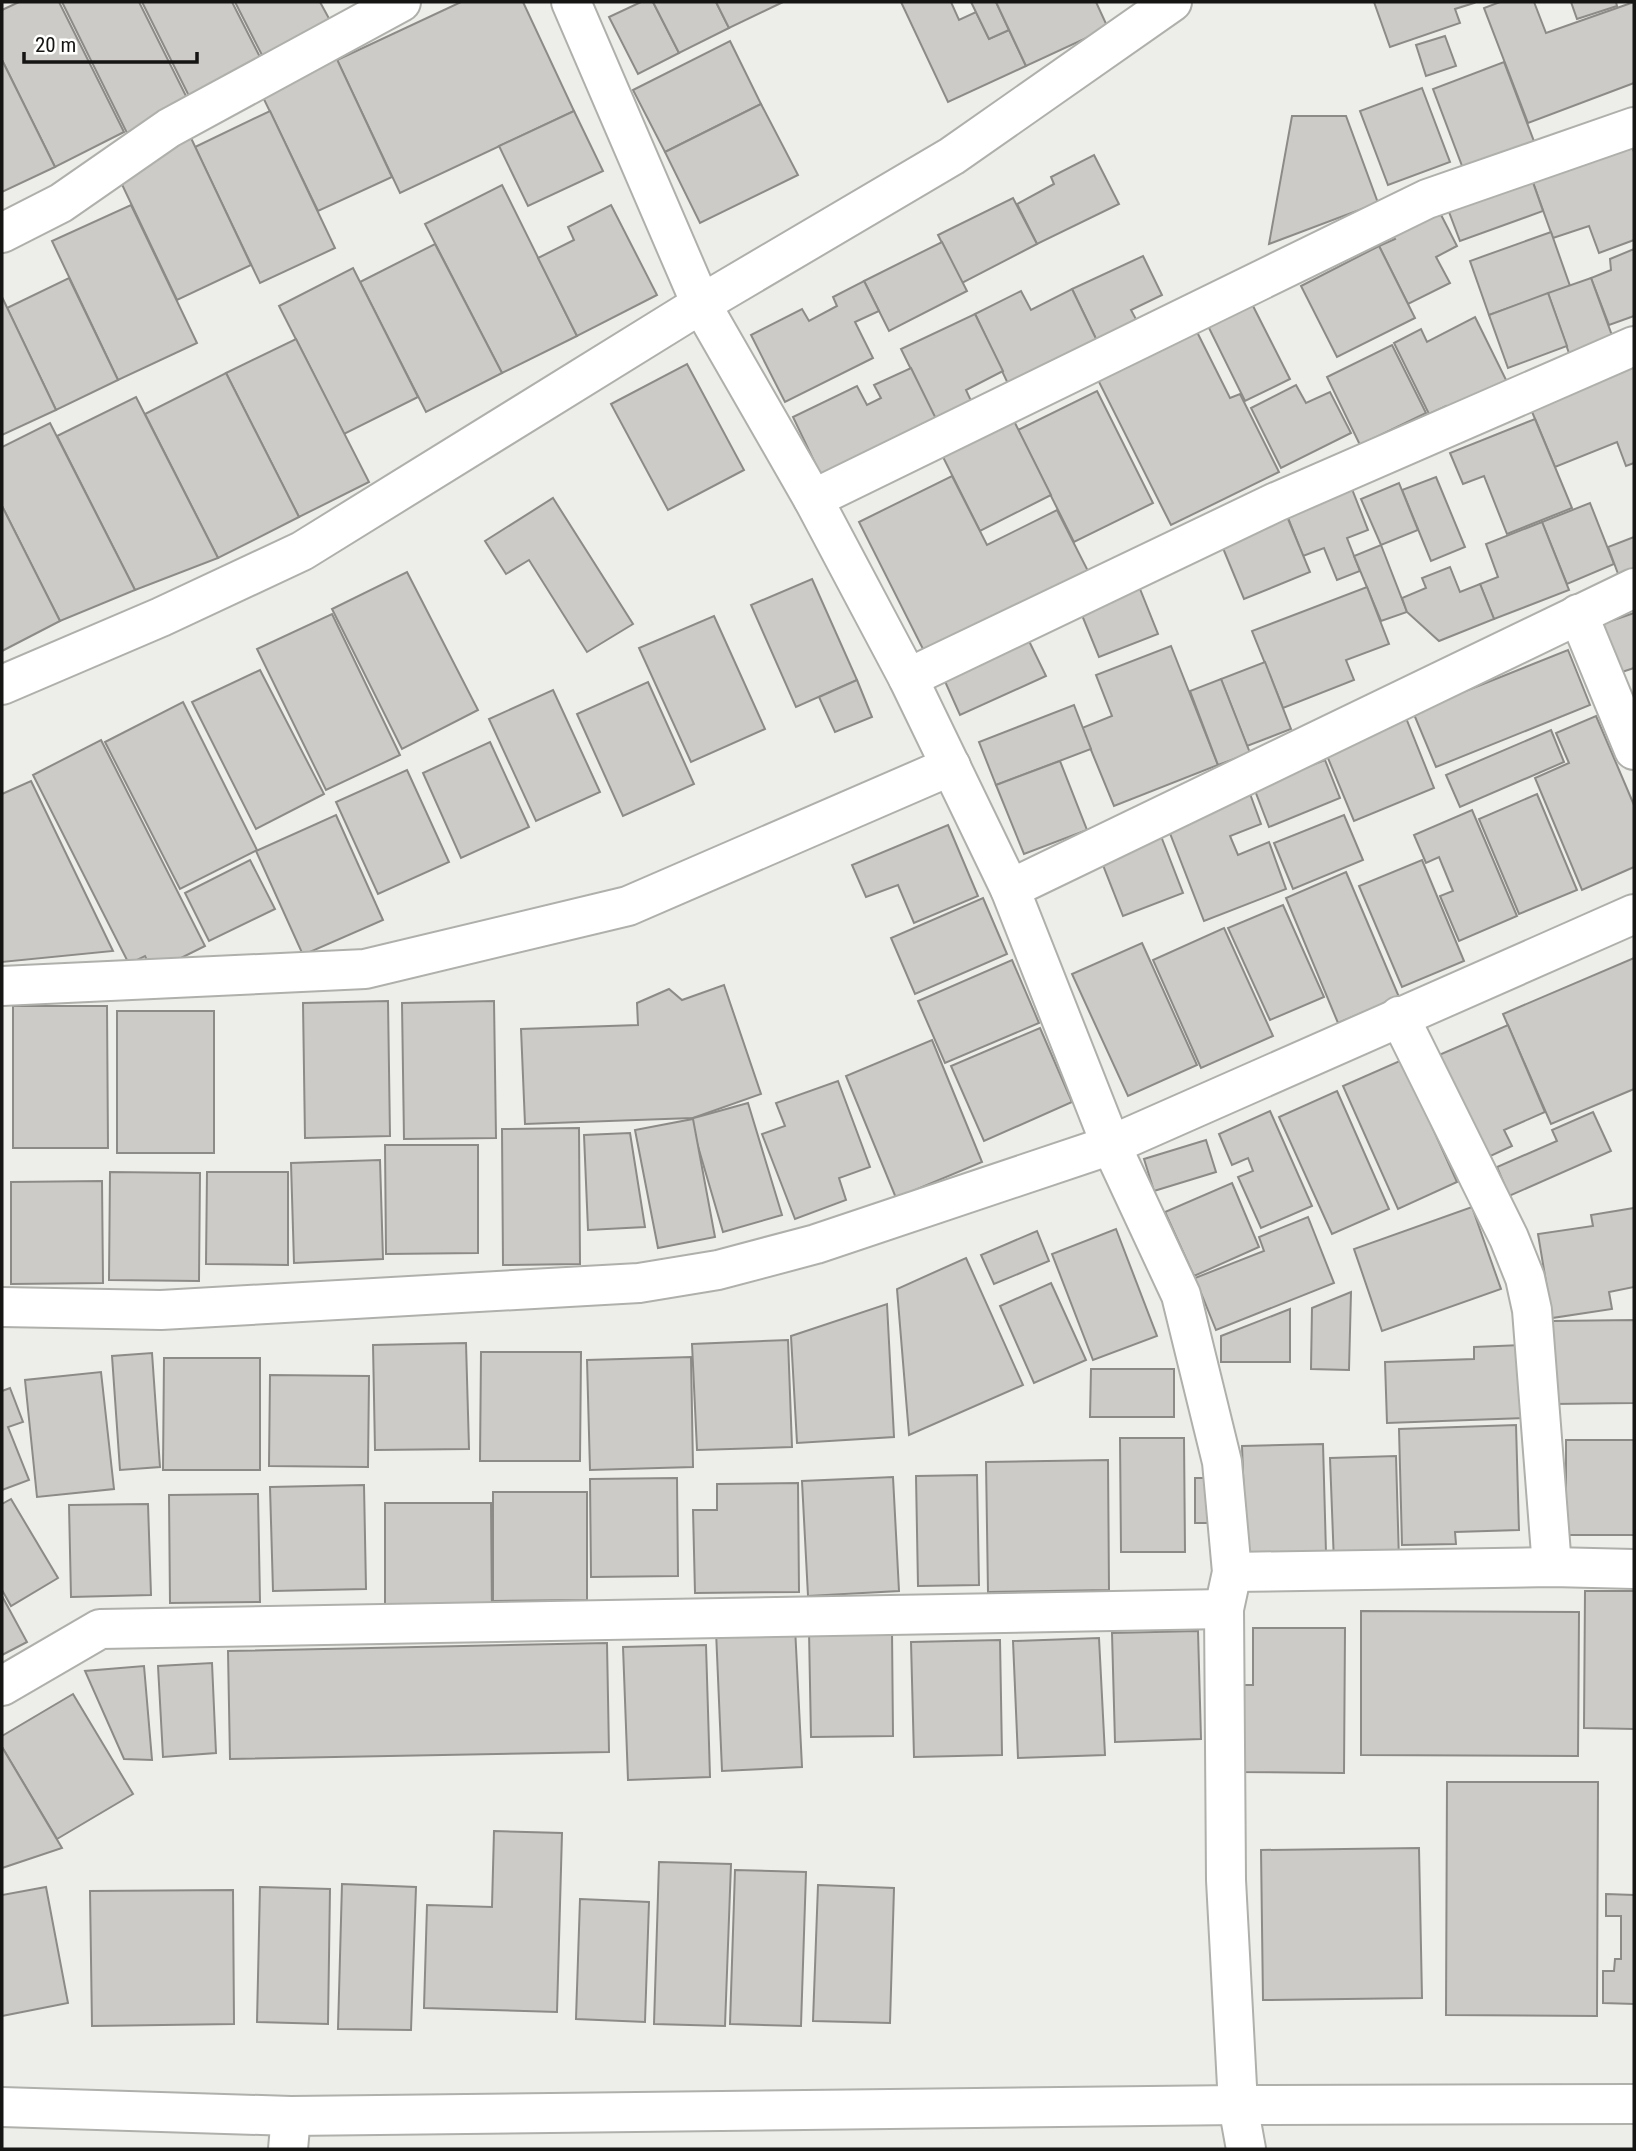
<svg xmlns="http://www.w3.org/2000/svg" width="1636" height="2151" font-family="'Roboto Condensed',sans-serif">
<rect width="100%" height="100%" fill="#edede9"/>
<g fill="#cdcbc7" stroke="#8d8b88" stroke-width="2">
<path d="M19,2H59L124,132L55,167L2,60V10Z"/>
<path d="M62,2H139L189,102L127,133Z"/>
<path d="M142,2H232L264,65L191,100Z"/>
<path d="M235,2H320L332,24L264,59Z"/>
<path d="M461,2H523L574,111L400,193L337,60Z"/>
<path d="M641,2H653L679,53L638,74L609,17Z"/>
<path d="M653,2H716L729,28L679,53Z"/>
<path d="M716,2H783L729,28Z"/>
<path d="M901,2H951L959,20L976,12L989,39L1009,30L1026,66L948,102Z"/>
<path d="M971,2H996L1009,30L989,39Z"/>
<path d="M996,2H1096L1108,28L1026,66Z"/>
<path d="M1374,2H1473L1474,3L1455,9L1460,23L1390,47Z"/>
<path d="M1500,2H1534L1546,33L1634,2V83L1528,123L1484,8Z"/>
<path d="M1571,2H1616L1617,6L1577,19Z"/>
<path d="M1445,36L1456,66L1426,76L1416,45Z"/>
<path d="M730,41L761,104L665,152L633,90Z"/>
<path d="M334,53L392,177L318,211L259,89Z"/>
<path d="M2,60L55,167L2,192Z"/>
<path d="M1504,62L1538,152L1467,179L1433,89Z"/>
<path d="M1422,88L1450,162L1388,185L1360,111Z"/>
<path d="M761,104L798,175L700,223L665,152Z"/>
<path d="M270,111L335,248L260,283L195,147Z"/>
<path d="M574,111L603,171L528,206L499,146Z"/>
<path d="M1292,116H1346L1378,203L1269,244Z"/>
<path d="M191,138L251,265L177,300L117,174Z"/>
<path d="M1629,138L1634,152V240L1599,253L1589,226L1553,238L1530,174Z"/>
<path d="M1094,155L1119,204L1037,244L1017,204L1054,184L1051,177Z"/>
<path d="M1530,174L1543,211L1460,241L1446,204Z"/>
<path d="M502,185L577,336L502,373L425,224Z"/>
<path d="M1013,198L1037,244L962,283L938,235Z"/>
<path d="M131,205L197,343L118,380L52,241Z"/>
<path d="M611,205L657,295L577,336L538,258L574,240L568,227Z"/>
<path d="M1436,205L1457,246L1436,257L1450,283L1408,304L1379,246L1395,239L1389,229Z"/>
<path d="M1551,232L1570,286L1489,315L1470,261Z"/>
<path d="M942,242L967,291L889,331L864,281Z"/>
<path d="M435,244L502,373L426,412L360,282Z"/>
<path d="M1379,246L1415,318L1337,357L1301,286Z"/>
<path d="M1634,249V316L1609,325L1591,278L1611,270L1610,259Z"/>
<path d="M1143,256L1162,295L1131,310L1138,323L1098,343L1072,289Z"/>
<path d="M353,268L418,397L344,434L279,306Z"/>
<path d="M69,278L118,380L56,410L7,308Z"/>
<path d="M1591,278L1614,341L1570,356L1548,293Z"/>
<path d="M864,281L879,311L855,322L873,358L785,402L751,335L802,309L809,321L837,306L833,297Z"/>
<path d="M1072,289L1099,345L1010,388L975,314L1021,291L1031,310Z"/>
<path d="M1548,293L1567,346L1508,368L1489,315Z"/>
<path d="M2,297L56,410L2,435Z"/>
<path d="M1252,304L1290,379L1245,401L1208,326Z"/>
<path d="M975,314L1003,371L966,390L972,403L936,420L901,349Z"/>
<path d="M1475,317L1510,388L1451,417L1446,406L1429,414L1394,343L1421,329L1427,342Z"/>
<path d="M1191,320L1230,398L1240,394L1279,472L1171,525L1093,370Z"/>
<path d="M296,339L369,482L299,517L226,373Z"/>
<path d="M1392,345L1426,413L1360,445L1327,377Z"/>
<path d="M687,364L744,470L668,510L611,404Z"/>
<path d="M1634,365V463L1626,466L1617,442L1555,467L1530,407Z"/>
<path d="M911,368L942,431L826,486L793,417L857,386L867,405L881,398L874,385Z"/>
<path d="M226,373L299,517L218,558L145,414Z"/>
<path d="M1296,385L1306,403L1330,392L1351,433L1281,468L1251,408Z"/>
<path d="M1097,391L1153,503L1074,542L1018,430Z"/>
<path d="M136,397L218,558L135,590L57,436Z"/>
<path d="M1009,411L1051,495L980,531L938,447Z"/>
<path d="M1535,419L1572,508L1507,534L1484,476L1463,484L1450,453Z"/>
<path d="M50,423L135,590L60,621L2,506V447Z"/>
<path d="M952,476L987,545L1057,510L1090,575L927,657L859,522Z"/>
<path d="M1436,477L1465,547L1431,561L1402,490Z"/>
<path d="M1399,483L1418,530L1381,545L1361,499Z"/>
<path d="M1350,484L1368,530L1347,538L1360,571L1337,580L1324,548L1303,556L1285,510Z"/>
<path d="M553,498L633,624L587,652L529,560L506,574L485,541Z"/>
<path d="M1590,503L1614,564L1567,584L1542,522Z"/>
<path d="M2,506L60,621L2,651Z"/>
<path d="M1286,514L1310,572L1244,599L1220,541Z"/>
<path d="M1542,522L1569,590L1494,619L1480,584L1498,577L1486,544Z"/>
<path d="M1634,537V573L1620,579L1608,547Z"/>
<path d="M1381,545L1407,612L1381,621L1354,556Z"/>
<path d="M1450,567L1460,592L1480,584L1494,619L1439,641L1407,612L1402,598L1426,588L1422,578Z"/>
<path d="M407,572L478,710L402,749L332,609Z"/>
<path d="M812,579L857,680L796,707L751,605Z"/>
<path d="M1136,579L1158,634L1099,657L1077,603Z"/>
<path d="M1367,587L1389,644L1346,660L1354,680L1283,708L1252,631Z"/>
<path d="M1634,613V668L1619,673L1602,624Z"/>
<path d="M332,614L400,755L326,790L257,649Z"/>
<path d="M714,616L765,729L691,762L639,648Z"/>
<path d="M1028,639L1046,676L960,715L943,677Z"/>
<path d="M1171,646L1218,765L1114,806L1082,728L1112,716L1096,675Z"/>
<path d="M1568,650L1590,705L1436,767L1413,712Z"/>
<path d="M1265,662L1291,729L1247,746L1221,679Z"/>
<path d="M260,670L324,794L256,829L192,702Z"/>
<path d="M1221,679L1250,753L1218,765L1190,691Z"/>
<path d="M857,680L872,717L835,732L819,697Z"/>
<path d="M648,682L694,784L623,816L577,714Z"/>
<path d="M553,690L600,792L536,821L489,719Z"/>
<path d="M183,702L257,850L180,889L105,742Z"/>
<path d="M1074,705L1091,749L996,785L979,742Z"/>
<path d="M1404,713L1434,788L1354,821L1323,746Z"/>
<path d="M1596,716L1634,805V867L1582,890L1535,778L1569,763L1556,733Z"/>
<path d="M1551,730L1564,762L1460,807L1446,775Z"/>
<path d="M101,740L205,946L153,972L145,956L129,964L33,775Z"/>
<path d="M490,742L529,827L461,858L423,773Z"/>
<path d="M1325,760L1340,798L1269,827L1254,788Z"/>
<path d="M1060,761L1087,830L1024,854L996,785Z"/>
<path d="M407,770L449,862L378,894L336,802Z"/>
<path d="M31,781L113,951L2,962V794Z"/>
<path d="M1249,791L1261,824L1230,836L1238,855L1269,842L1286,889L1204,921L1166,823Z"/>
<path d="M1537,794L1577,890L1519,914L1479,819Z"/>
<path d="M1472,810L1517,916L1459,941L1440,896L1453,891L1439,857L1426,863L1414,835Z"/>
<path d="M336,815L383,920L303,955L256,851Z"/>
<path d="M1344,815L1363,860L1293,889L1274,843Z"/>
<path d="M948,825L978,896L914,923L898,885L866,897L852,865Z"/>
<path d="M1159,831L1183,893L1123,916L1099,855Z"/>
<path d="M250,860L275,909L209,941L185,893Z"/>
<path d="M1422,860L1464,961L1402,987L1359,886Z"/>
<path d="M1346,872L1399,997L1338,1023L1286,898Z"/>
<path d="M983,898L1007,954L915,994L891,938Z"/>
<path d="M1283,905L1324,997L1270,1020L1228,928Z"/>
<path d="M1224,928L1273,1036L1201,1068L1153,960Z"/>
<path d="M1142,943L1197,1065L1128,1096L1072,974Z"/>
<path d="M1634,958V1089L1551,1124L1503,1014Z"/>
<path d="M1012,960L1039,1023L945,1063L918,1001Z"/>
<path d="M724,985L761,1094L693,1118L525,1124L521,1029L638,1025L637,1003L669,989L682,1000Z"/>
<path d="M388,1001L390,1136L305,1138L303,1003Z"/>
<path d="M494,1001L496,1138L404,1139L402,1003Z"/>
<path d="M13,1006H107L108,1148H13Z"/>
<rect x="117" y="1011" width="97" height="142"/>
<path d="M1508,1025L1545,1112L1504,1130L1512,1146L1484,1159L1439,1055Z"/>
<path d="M1040,1028L1072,1102L984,1141L951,1066Z"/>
<path d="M932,1040L982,1162L896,1198L846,1076Z"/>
<path d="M1402,1060L1457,1182L1398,1209L1343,1086Z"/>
<path d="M838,1081L870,1167L839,1178L846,1200L795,1219L762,1134L785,1126L776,1103Z"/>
<path d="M1337,1091L1389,1209L1332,1234L1279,1117Z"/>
<path d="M748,1103L782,1215L723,1232L690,1119Z"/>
<path d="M1270,1111L1312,1206L1261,1228L1238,1177L1253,1171L1248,1158L1232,1165L1219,1134Z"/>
<path d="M1593,1112L1611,1151L1509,1196L1497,1167L1557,1141L1552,1130Z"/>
<path d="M693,1119L715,1237L658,1248L635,1130Z"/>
<path d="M579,1128L580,1264L503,1265L502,1129Z"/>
<path d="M630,1133L645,1227L588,1230L584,1135Z"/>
<path d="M1206,1140L1216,1172L1154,1191L1144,1159Z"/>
<path d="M385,1145H478V1253L386,1254Z"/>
<path d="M380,1160L383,1259L294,1263L291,1163Z"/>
<path d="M110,1172L200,1173L199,1281L109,1280Z"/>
<path d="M207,1172H288V1265L206,1264Z"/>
<path d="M102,1181L103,1283L11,1284V1182Z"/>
<path d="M1232,1183L1259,1247L1194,1276L1165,1212Z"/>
<path d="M1472,1207L1501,1289L1382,1331L1354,1249Z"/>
<path d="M1634,1208V1287L1609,1292L1612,1309L1552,1318L1538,1234L1593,1226L1591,1215Z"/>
<path d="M1308,1217L1334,1283L1216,1330L1195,1278L1264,1251L1259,1237Z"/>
<path d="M1116,1229L1157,1336L1093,1360L1052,1254Z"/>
<path d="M1037,1231L1049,1261L994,1284L981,1255Z"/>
<path d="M966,1258L1023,1385L909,1435L897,1289Z"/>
<path d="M1051,1283L1086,1360L1034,1383L1000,1306Z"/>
<path d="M1351,1292L1349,1370L1311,1369L1312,1308Z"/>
<path d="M887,1304L894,1437L797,1443L791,1336Z"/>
<path d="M1290,1309V1362H1221V1336Z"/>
<path d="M1634,1320V1403L1553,1404L1552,1321Z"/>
<path d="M788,1340L792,1447L697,1450L692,1344Z"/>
<path d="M466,1343L469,1449L375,1450L373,1345Z"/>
<path d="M1522,1345L1525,1418L1387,1423L1385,1362L1474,1359V1347Z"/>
<path d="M481,1352H581L580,1461H480Z"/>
<path d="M152,1353L160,1467L120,1470L112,1356Z"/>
<path d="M691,1357L693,1467L590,1470L587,1360Z"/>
<path d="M164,1358H260V1470H163Z"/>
<path d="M1091,1369H1174V1417H1090Z"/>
<path d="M101,1372L114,1489L37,1497L25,1380Z"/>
<path d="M270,1375L369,1376L368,1467L269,1466Z"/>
<path d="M10,1388L23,1422L8,1427L29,1480L2,1490V1391Z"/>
<path d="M1516,1425L1519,1530L1455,1532L1456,1544L1402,1545L1399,1429Z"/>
<path d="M1120,1438H1184L1185,1552H1121Z"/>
<rect x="1566" y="1440" width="68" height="95"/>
<path d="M1323,1444L1326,1553L1246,1555L1242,1446Z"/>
<path d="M1396,1456L1399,1561L1334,1563L1330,1458Z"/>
<path d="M1108,1460L1109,1590L988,1592L986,1462Z"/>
<path d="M977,1475L979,1585L918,1586L916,1476Z"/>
<path d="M893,1477L899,1591L808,1596L802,1481Z"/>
<path d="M677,1478L678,1576L591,1577L590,1479Z"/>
<rect x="1195" y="1478" width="23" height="45"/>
<path d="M798,1483L799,1592L695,1593L693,1510H717V1484Z"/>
<path d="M364,1485L366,1589L273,1591L270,1487Z"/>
<path d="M493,1492H587V1600L493,1601Z"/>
<path d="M258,1494L260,1602L170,1603L169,1495Z"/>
<path d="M11,1499L58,1578L11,1606L2,1590V1504Z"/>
<path d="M385,1503H491L492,1615H385Z"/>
<path d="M148,1504L151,1595L71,1597L69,1505Z"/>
<path d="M1585,1591H1634V1729L1584,1728Z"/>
<path d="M2,1596L27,1642L2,1655Z"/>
<path d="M1361,1611L1579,1612L1578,1756L1361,1755Z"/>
<path d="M795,1627L802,1767L722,1771L716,1631Z"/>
<path d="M1253,1628H1345L1344,1773L1237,1772L1238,1685H1253Z"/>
<path d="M892,1630L893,1736L811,1737L809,1631Z"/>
<path d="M1198,1631L1201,1739L1115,1742L1112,1633Z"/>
<path d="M1099,1638L1105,1755L1018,1758L1013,1641Z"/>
<path d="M1000,1640L1002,1755L914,1757L911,1642Z"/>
<path d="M607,1643L609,1752L230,1759L228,1651Z"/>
<path d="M706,1645L710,1777L628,1780L623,1647Z"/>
<path d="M212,1663L216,1753L163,1757L158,1666Z"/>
<path d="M144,1666L152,1760L124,1759L85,1671Z"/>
<path d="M73,1694L133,1794L57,1839L2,1747V1736Z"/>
<path d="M2,1747L62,1848L2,1868Z"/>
<path d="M1447,1782H1598L1597,2016L1446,2015Z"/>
<path d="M494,1831L562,1833L557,2012L424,2008L427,1905L492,1907Z"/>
<path d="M1419,1848L1422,1998L1263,2000L1261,1850Z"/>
<path d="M659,1862L731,1864L725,2026L654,2024Z"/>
<path d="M735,1870L806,1872L801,2026L730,2024Z"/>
<path d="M342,1884L416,1887L411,2030L338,2029Z"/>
<path d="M818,1885L894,1888L890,2023L813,2021Z"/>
<path d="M46,1887L68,2003L2,2016V1895Z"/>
<path d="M260,1887L330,1889L328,2024L257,2022Z"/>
<path d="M233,1890L234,2024L92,2026L90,1891Z"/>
<path d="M1606,1894L1634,1895V2004L1603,2003V1971H1614L1615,1959H1621V1916H1606Z"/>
<path d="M580,1899L649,1902L645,2022L576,2019Z"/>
</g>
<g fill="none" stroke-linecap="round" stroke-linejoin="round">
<defs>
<g id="street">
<path d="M571,2L701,304L813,499L908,678L1010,889L1111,1145L1181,1295L1222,1462L1232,1572L1224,1609L1226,1880L1238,2105L1246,2149"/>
<path d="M2,233L61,203L169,128L401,2"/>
<path d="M813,499L1427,199L1634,127"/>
<path d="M1578,614L1634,750"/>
<path d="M908,678L1276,502L1634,346"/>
<path d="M1010,889L1634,588"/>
<path d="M2,986L365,969L628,906L951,766"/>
<path d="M1399,1016L1509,1238L1525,1278L1532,1310L1552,1567"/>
<path d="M2,1307L161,1310L639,1283L718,1270L816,1244L1111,1145L1634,914"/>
<path d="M1232,1572L1552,1567L1634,1569"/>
<path d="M2,1686L100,1629L1224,1609"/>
<path d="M288,2149L291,2116"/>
</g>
<g id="secondary">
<path d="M2,685L161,617L302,551L701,304L952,156L1172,2"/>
<path d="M2,2107L291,2116L1238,2105L1634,2104"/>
</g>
</defs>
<use href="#street" stroke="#afb0ac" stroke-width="42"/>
<use href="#secondary" stroke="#afb0ac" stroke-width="42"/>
<use href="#street" stroke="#fff" stroke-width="38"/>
<use href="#secondary" stroke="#fff" stroke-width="38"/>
</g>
<rect width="1636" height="2151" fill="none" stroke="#151514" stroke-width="7"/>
<path d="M24 52v10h173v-10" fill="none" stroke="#151514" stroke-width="3.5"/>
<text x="35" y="52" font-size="21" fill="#151514" stroke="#fffffe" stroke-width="5" paint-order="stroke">20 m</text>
</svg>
